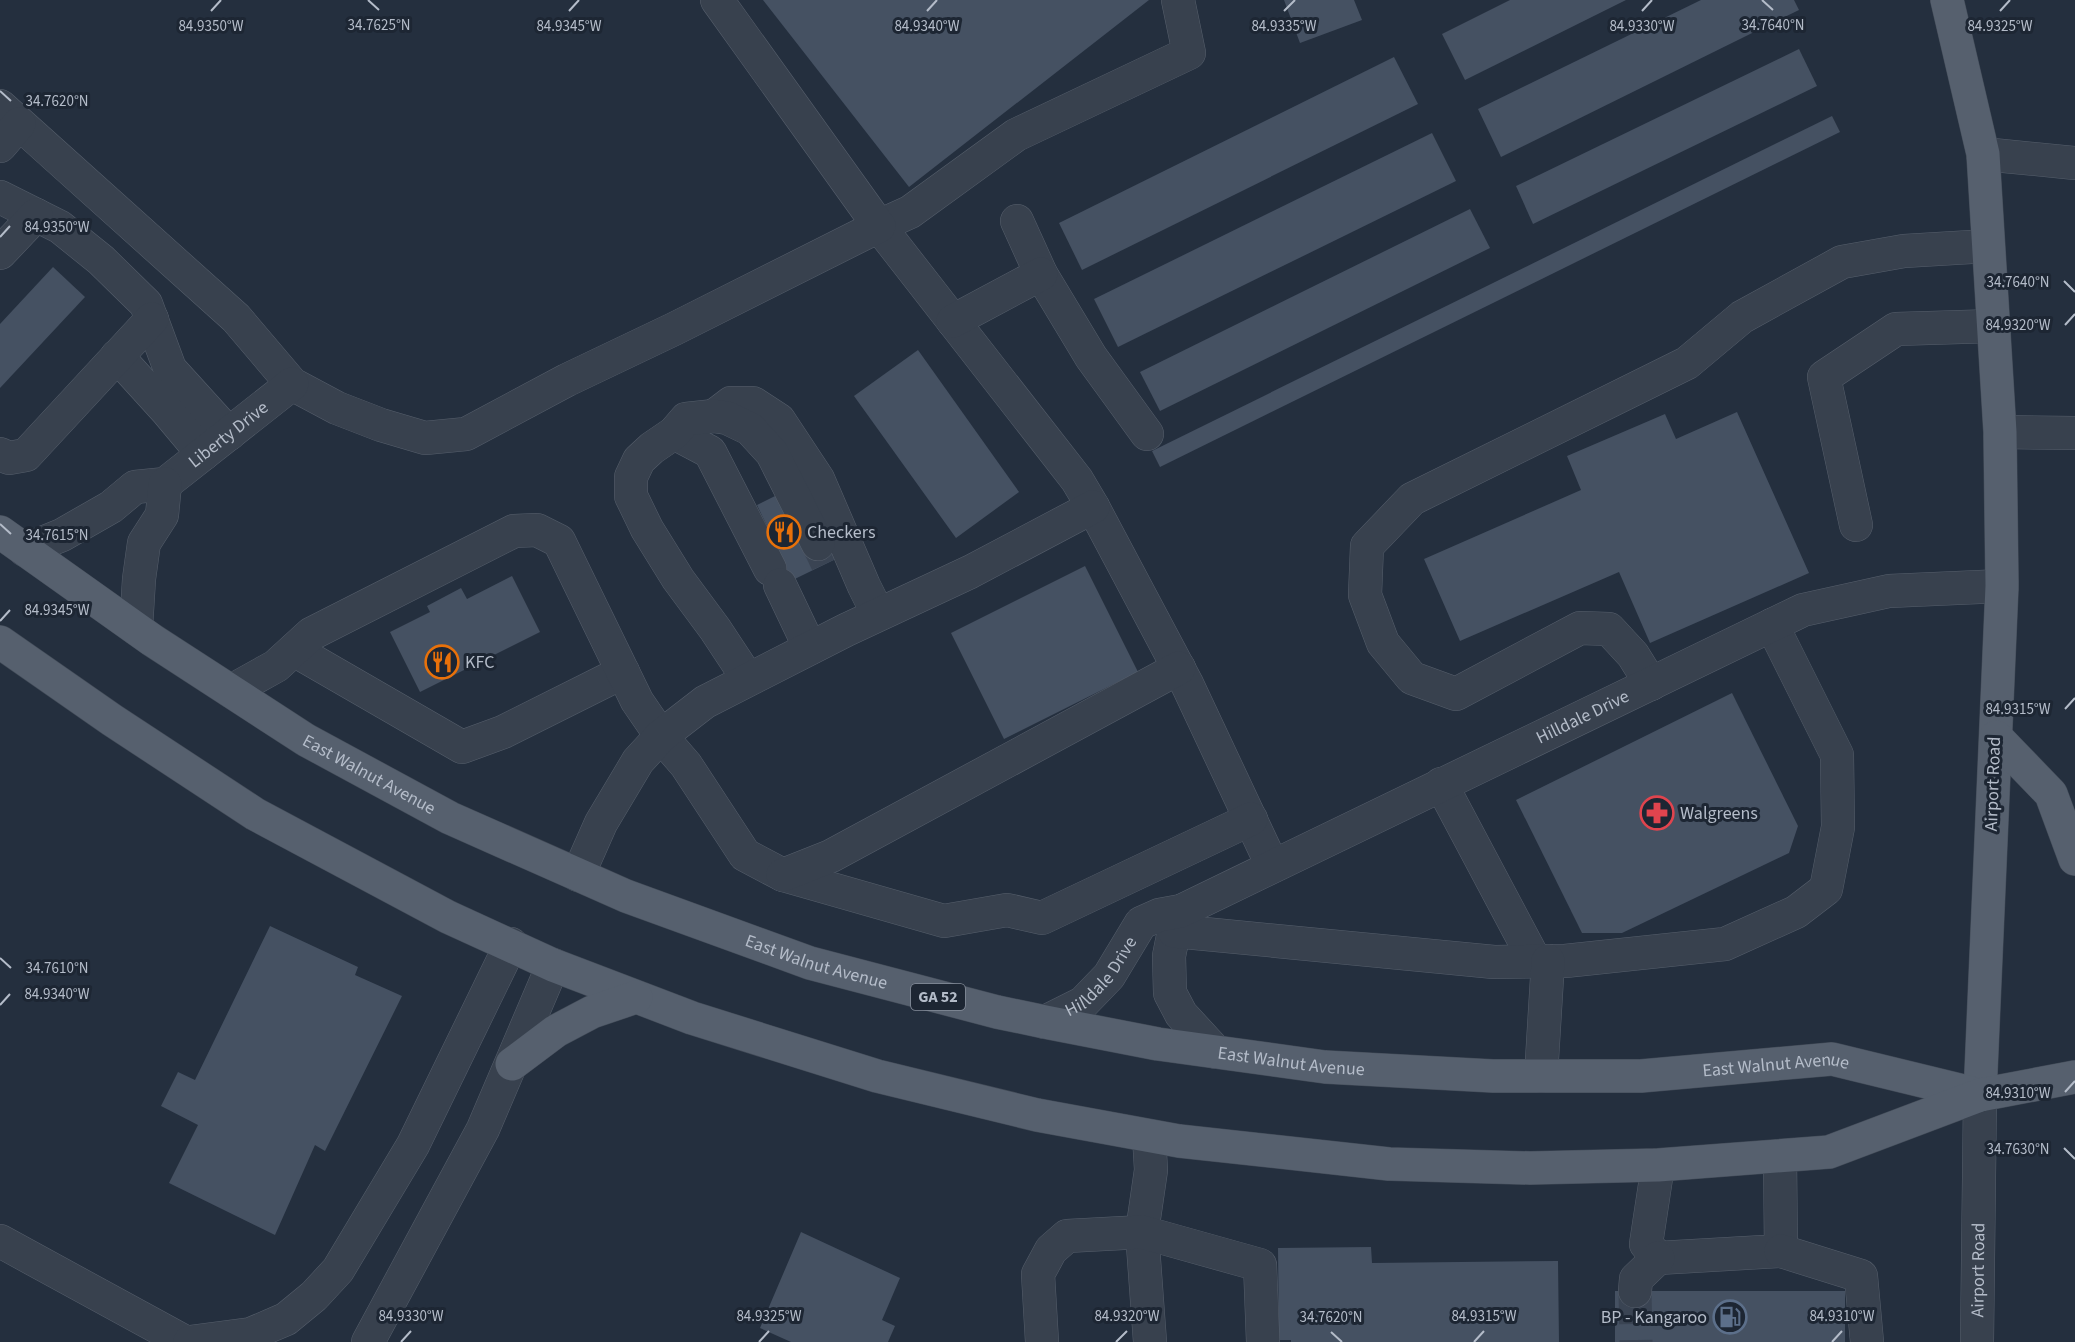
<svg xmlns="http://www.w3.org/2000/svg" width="2075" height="1342" font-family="'Source Sans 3',sans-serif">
<rect width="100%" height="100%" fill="#242f3e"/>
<g fill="#455162">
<path d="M763,0H1149L909,187Z"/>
<path d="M1284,0H1354L1362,20L1300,43Z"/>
<path d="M1510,0H1626L1465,80L1442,34Z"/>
<path d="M1701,0H1794L1799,10L1501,157L1478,109Z"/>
<path d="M1799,49L1817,86L1533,224L1516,186Z"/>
<path d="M1394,57L1418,104L1082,270L1059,223Z"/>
<path d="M1832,116L1840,132L1160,467L1152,451Z"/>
<path d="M1432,133L1456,181L1118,347L1094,299Z"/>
<path d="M1470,209L1490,248L1160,411L1140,372Z"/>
<path d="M53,267L85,297L0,388V324Z"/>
<path d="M918,350L1019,492L956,538L854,396Z"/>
<path d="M1737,412L1809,573L1650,643L1619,572L1460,641L1424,559L1581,490L1567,456L1665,414L1676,439Z"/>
<path d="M781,493L829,539L838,558L770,591L784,562L757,505Z"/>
<path d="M1085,566L1138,672L1004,739L951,633Z"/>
<path d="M512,576L540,632L420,692L390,632L430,612L427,606L461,588L467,599Z"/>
<path d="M1732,693L1798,826L1789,853L1622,933H1582L1516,800Z"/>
<path d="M270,926L358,967L355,975L402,996L325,1151L315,1145L275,1235L169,1183L198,1125L161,1106L178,1072L195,1080Z"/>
<path d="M801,1232L900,1278L882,1320L895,1326L888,1342H791L760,1328Z"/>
<path d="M1371,1247L1372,1263L1558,1261L1559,1342H1291V1340H1279L1278,1248Z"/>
<rect x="1615" y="1291" width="230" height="51"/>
</g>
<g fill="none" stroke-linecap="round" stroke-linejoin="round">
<g stroke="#3a4453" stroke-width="33" stroke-dasharray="33 16" stroke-linecap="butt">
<path d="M818,544L827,563"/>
<path d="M1635,1291L1636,1342"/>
</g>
<defs>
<g id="minor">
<path d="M1178,0L1189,53L1016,135L910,212L879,226L1077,480L1093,507L1187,684L1272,865"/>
<path d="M0,106L236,318L292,384L337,408L381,425L425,438L466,434L567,380L674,329L879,226L717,0"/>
<path d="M0,146L19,124"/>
<path d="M1983,154L2075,163"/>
<path d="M0,197L60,227L101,260L146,304L170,369L229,434"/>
<path d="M1017,221L1041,274L1091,357L1147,434"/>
<path d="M0,253L36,215"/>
<path d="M953,321L1041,274"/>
<path d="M117,356L167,411L203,454"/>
<path d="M714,416L731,403H753L779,420L818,479L864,586L878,614"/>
<path d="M2000,432L2075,433"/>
<path d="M674,433L710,452L770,569"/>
<path d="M0,454L9,458L26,455L152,319"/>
<path d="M1856,525L1824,377L1896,329L1994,326"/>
<path id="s1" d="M25,550L62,535L111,507L135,487L165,484L292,384"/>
<path d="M780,585L810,648"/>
<path d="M136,628L139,579L144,543L162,515L165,484"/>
<path d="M294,650L462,747L503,732L623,672"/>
<path d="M748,679L715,629L678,579L647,529L631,496V477L639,460L652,448L674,433L686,419L714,416L727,418L750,429L772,453L818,544"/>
<path d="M1651,684L1633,655L1609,629L1580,628L1456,694L1412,678L1383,643L1365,595L1367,546L1412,499L1687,363L1742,317L1842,262L1904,251L1988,246"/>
<path d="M231,691L276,666L311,634L514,531L537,530L559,541L637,701L661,736L686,765L745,855L783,875L944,921L1007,910L1042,918L1251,819"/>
<path d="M1441,784L1535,961"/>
<path d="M578,875L601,823L638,761L661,736L705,702L846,630L970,572L1093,507"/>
<path d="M783,875L831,856L1179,668"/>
<path d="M1181,911L1174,931L1169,956L1170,993L1181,1014L1216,1052"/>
<path d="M1174,931L1494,962L1565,961L1725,944L1796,912L1826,889L1838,827L1837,755L1772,625"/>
<path id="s2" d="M1045,1022L1083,1003L1109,976L1141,923L1159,915L1181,911L1803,610L1889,591L2002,586"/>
<path d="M1541,1076L1548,961"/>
<path d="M1149,1136L1151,1170L1142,1232L1150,1342"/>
<path d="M1658,1165L1646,1244L1658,1258L1781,1251L1780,1156"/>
<path d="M0,1241L185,1342"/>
<path d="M1781,1251L1861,1276L1867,1342"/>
<path d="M1635,1291L1636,1279L1658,1258"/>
<path d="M190,1342L251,1334L286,1319L314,1296L338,1270L413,1145L511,944"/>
<path d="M368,1342L483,1129L553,965"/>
<path d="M1042,1342L1038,1274L1051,1250L1067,1236L1142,1232L1260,1265L1263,1342"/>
<path id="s3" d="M1977,1342L1980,1095"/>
</g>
<g id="major">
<path d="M1947,0L1983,154L2000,432L2002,586L1980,1095"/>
<path id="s4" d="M0,532L152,640L306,740L450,818L626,896L810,963L997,1012L1045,1022L1158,1044L1325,1067L1493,1076H1641L1832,1059L1980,1095"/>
<path d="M0,642L112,720L255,814L448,917L553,965L692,1018L877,1076L1037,1115L1179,1141L1389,1164L1530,1168L1658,1165L1829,1152L1980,1095L2075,1077"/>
<path d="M1996,737L2051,794L2075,859"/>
<path d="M512,1064L556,1031L592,1012L636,997"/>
</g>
</defs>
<use href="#minor" stroke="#565f6c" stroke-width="34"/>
<use href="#major" stroke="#414a57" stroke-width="34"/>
<use href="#minor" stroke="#38414e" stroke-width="33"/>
<use href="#major" stroke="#56606e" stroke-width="33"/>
</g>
<path fill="none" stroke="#b4bcc9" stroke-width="2" d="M368,0L379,10M1762,0L1773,10M211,11L221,0M569,11L579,0M927,11L937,0M1284,11L1295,0M1642,11L1652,0M2000,11L2010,0M0,91L11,101M0,237L10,226M2064,281L2075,292M2065,325L2075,314M0,524L11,534M0,621L10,610M2065,709L2075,698M0,958L11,968M0,1005L10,994M2065,1092L2075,1081M2064,1148L2075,1159M1331,1332L1342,1342M401,1342L411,1331M759,1342L769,1331M1116,1342L1127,1331M1474,1342L1484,1331M1832,1342L1842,1331"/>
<defs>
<symbol id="restaurant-ring" viewBox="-11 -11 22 22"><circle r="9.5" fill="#1d2633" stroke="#e8710a" stroke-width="1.5"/><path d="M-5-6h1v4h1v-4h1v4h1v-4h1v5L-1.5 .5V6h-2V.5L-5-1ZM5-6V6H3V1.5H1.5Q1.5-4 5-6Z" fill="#e8710a"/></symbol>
<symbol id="pharmacy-ring" viewBox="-11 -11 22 22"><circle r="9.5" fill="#1d2633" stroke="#e0444e" stroke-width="1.5"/><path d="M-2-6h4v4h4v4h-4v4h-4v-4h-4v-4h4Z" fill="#e0444e"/></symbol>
<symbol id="fuel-ring" viewBox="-11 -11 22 22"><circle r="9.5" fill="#1d2633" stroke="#5c6f8a" stroke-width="1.5"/><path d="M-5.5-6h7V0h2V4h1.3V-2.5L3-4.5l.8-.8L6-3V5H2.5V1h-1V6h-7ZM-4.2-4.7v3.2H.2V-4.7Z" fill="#5c6f8a"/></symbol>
</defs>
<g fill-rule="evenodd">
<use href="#restaurant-ring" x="765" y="513" width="38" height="38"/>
<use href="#restaurant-ring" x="423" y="643" width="38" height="38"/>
<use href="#pharmacy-ring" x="1638" y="794" width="38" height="38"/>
<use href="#fuel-ring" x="1711" y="1298" width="38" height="38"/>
</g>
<g text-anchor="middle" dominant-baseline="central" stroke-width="6" stroke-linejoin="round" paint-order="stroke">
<rect fill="#1d2633" stroke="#878f9c" stroke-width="1.5" x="911" y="984" width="54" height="26" rx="4.5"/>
<g font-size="16" font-weight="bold" fill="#b4bcc9">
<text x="938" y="997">GA 52</text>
</g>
<g font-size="18" fill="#b4bcc9" stroke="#1d2633">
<text stroke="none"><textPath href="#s1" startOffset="238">Liberty Drive</textPath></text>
<text stroke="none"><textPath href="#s2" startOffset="630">Hilldale Drive</textPath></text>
<text stroke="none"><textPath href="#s4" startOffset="442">East Walnut Avenue</textPath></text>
<text transform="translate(1993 784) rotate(-88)">Airport Road</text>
<text stroke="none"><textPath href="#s4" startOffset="928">East Walnut Avenue</textPath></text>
<text stroke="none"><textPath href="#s2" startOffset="74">Hilldale Drive</textPath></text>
<text stroke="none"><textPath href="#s4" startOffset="1414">East Walnut Avenue</textPath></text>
<text stroke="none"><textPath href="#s4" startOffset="1900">East Walnut Avenue</textPath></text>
<text stroke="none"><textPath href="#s3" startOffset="72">Airport Road</textPath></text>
</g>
<g font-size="18" fill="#b4bcc9" stroke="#1d2633" text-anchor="start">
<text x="807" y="532">Checkers</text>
<text x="465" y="662">KFC</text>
<text x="1680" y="813">Walgreens</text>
<text x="1707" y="1317" text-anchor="end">BP - Kangaroo</text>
</g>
</g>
<g font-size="15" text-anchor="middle" fill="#b4bcc9" stroke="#1d2633" stroke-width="6" stroke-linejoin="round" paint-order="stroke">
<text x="1773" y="30">34.7640°N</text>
<text x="379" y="30">34.7625°N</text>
<text x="569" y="31">84.9345°W</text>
<text x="927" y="31">84.9340°W</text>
<text x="211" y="31">84.9350°W</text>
<text x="1284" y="31">84.9335°W</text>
<text x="1642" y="31">84.9330°W</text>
<text x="2000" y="31">84.9325°W</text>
<text x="57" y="106">34.7620°N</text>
<text x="57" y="232">84.9350°W</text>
<text x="2018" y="287">34.7640°N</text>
<text x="2018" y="330">84.9320°W</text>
<text x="57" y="540">34.7615°N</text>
<text x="57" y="615">84.9345°W</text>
<text x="2018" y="714">84.9315°W</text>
<text x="57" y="973">34.7610°N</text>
<text x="57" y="999">84.9340°W</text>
<text x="2018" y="1098">84.9310°W</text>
<text x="2018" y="1154">34.7630°N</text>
<text x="411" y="1321">84.9330°W</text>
<text x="769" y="1321">84.9325°W</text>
<text x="1127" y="1321">84.9320°W</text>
<text x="1484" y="1321">84.9315°W</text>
<text x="1842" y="1321">84.9310°W</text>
<text x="1331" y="1322">34.7620°N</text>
</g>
</svg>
